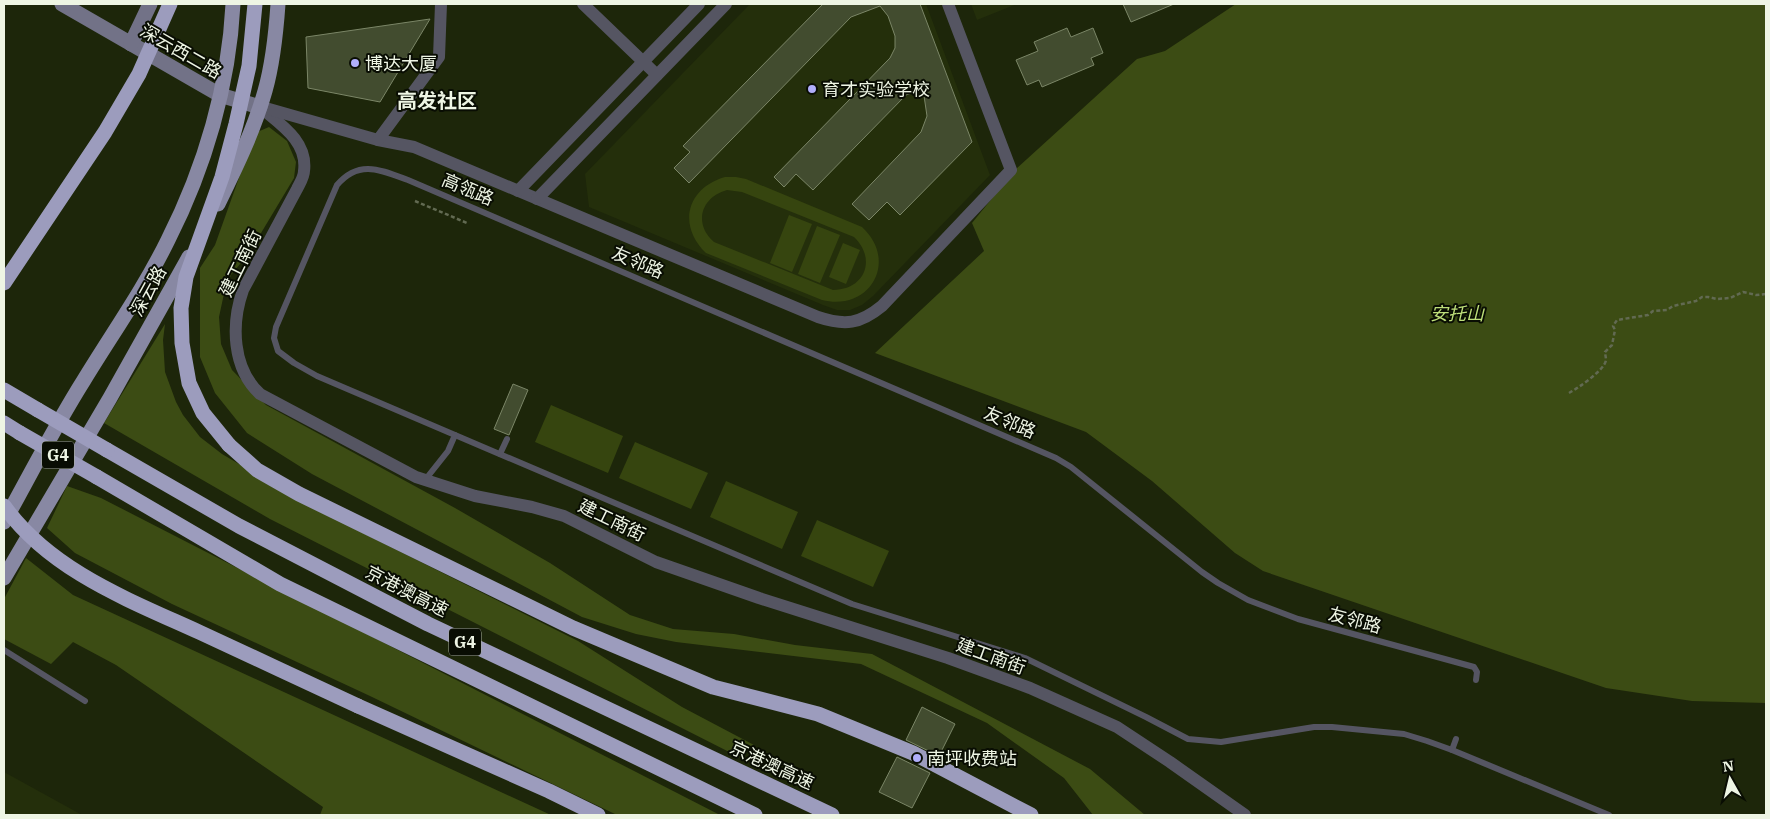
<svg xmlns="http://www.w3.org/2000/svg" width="1770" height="819" font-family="'IBM Plex Serif','Noto Sans SC',serif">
<rect width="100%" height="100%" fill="#1d260a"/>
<g fill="#242f0b">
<path d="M750,4H926L990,175L873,296L862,305L850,310H837L823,305L589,207L585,174Z"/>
<path d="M971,4H1017L977,20Z"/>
<path d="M4,772L82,815H4Z"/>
</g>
<g fill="#36450f" fill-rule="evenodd">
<path d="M725,177H736L746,179L862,227C899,261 870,312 822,300L706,253C677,225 687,188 725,177ZM727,190L742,192L854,237C877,259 865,290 833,290L714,242C693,224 701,197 727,190Z"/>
<path d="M789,215L812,224L792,272L770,263Z"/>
<path d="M817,226L840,235L820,283L798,274Z"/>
<path d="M843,243L860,250L846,284L829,277Z"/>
<path d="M551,405L623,436L608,473L535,442Z"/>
<path d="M635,442L708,473L691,509L619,478Z"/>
<path d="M726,481L798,512L782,549L710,517Z"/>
<path d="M817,520L889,551L873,587L801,556Z"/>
</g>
<g fill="#3c4c14">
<path d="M1236,4H1766V703L1692,701L1606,688L1263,571L1235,553L1152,481L1086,432L875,353L984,251L972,223L1016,169L1137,59L1165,51Z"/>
<path d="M269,127L287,141L296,162L294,178L249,253L231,275L225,289L219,317L221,344L232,370L266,405L455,508L550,563L630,615L673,629L734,634L795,645L872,654L1090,769L1145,815H1093L1064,778L987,723L861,664L676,642L636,634L582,617L312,474L247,433L215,393L200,357V268L215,245L255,133Z"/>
<path d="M165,324L163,340L165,372L176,402L183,415L200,437L222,454L321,512L578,641L682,707L754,745L741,758L270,519L104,423Z"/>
<path d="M67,486L101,498L720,815H617L370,696L172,604L75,553L47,528Z"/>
<path d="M26,558L73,595L551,815H320L323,807L116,665L73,642L51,664L4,639V599Z"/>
</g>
<g fill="#424c2f" stroke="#7b8667">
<path d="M823,4H920L972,142L900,215L887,202L869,220L852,204L921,132L927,116L923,89L906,95L813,190L796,174L784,187L774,177L890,58L895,48V36L888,16L880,6L851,17L689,183L674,168L690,152L683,146Z"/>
<path d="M1123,4H1174L1131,22Z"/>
<path d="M430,19L380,102L308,88L306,37Z"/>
<path d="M1067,28L1071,37L1093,28L1103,53L1091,58L1094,65L1042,87L1039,80L1027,85L1016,60L1038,51L1034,42Z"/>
<path d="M513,384L528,390L509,435L494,429Z"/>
<path d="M922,707L955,724L939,756L906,740Z"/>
<path d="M897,757L930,773L912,808L879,792Z"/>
</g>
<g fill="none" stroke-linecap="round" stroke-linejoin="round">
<g stroke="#626a52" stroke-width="2.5" stroke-dasharray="4 2.5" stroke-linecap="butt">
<path d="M415,201L467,223"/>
<path d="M1569,393C1578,388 1605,370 1606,360C1606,357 1605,354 1605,352L1612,345L1615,330L1613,326L1617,320L1648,315L1653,311L1667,310L1673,306L1696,301L1702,297H1708L1717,299L1730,298L1743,292L1756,295L1766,294"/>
</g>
<g stroke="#555562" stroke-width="6">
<path d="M455,435L852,604L1025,658L1146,717L1188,739L1221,742L1314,727H1332L1404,734L1427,741L1452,750L1609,815"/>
<path d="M500,454L507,439"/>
<path d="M425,480L448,451L455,435L317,376L294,363L278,351L274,338L276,327L337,185C359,159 381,170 408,180L1056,458L1071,467L1202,572L1218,583L1248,600L1298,619L1474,667L1477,672L1476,680"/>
<path d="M4,650L85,701"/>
<path d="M1452,750L1456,739"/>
</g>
<g stroke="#555562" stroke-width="12">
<path d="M583,4L657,75"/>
<path d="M260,107C280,124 308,141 304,171C304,177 300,183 297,189L243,290C231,324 232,368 260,394L416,477L475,496L532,507L564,516L656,562L759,598L948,658L1030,688L1117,727L1170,762L1245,815"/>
<path d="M262,107L378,140L414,147L818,317C845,326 860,324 882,306L1011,170L948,4"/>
<path d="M378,140L439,57L441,4"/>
<path d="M518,191L699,4"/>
<path d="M537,199L726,4"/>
</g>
<g stroke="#727287" stroke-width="15">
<path d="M62,4L220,95L260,107"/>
<path d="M131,44L150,4"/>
</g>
<g stroke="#8888a3" stroke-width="15">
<path d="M218,204C236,167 254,130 265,91C273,63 276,33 278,4"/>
<path d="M4,522C30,475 55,426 84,380C112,334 144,289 168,240C205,167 229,85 233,4"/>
<path d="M4,578L110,398L189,257"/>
</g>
<g stroke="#9c9cbd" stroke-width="15">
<path d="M4,390L38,410"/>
<path d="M4,423L20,433"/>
<path d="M229,445L257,470L299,494L573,628L713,687L818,714L913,753L1031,815"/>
<path d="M107,450L239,526L428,624L832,815"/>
<path d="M97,477L280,584L755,815"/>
<path d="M358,706L549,791L598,815"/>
</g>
<g stroke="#9c9cbd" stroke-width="15">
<path d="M4,283L105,132L139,74L170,4"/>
<path d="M38,410L107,450"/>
<path d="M20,433L97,477"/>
<path d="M229,445L203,413L189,383L182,343L181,308L186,277L222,177L236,124L249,66L255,4"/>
<path d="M4,506C51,571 129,600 199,632C252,657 305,681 358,706"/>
</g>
</g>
<g fill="#b0aefa" stroke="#090d03" stroke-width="2">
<circle cx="355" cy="63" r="5"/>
<circle cx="812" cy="89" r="5"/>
<circle cx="917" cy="758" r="5"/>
</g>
<g text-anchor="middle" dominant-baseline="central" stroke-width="4" stroke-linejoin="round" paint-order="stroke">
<g fill="#090d03" stroke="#a9afa0" stroke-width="1">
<rect x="42" y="441.5" width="32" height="27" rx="4"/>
<rect x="449" y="628.5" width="32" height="27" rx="4"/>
</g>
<g font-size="16" font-weight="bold" fill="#eef5e4">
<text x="58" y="455">G4</text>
<text x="465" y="642">G4</text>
</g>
<g font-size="18" fill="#eef5e4" stroke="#090d03">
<text transform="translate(181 51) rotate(30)">深云西二路</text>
<text transform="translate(468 189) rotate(23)">高瓴路</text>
<text transform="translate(638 262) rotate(23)">友邻路</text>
<text transform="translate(240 263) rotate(-64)">建工南街</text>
<text transform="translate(148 291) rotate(-61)">深云路</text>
<text transform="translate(1010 422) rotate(23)">友邻路</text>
<text transform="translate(612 520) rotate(26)">建工南街</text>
<text transform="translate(407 591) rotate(27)">京港澳高速</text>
<text transform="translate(1355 620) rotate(15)">友邻路</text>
<text transform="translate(991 656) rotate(20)">建工南街</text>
<text transform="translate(772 765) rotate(25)">京港澳高速</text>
</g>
<g font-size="18" fill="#eef5e4" stroke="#090d03" text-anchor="start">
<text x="365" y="63">博达大厦</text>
<text x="822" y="89">育才实验学校</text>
<text x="927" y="758">南坪收费站</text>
</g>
<g font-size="18" font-style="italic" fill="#bedf7a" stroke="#090d03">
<text x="1457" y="313">安托山</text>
</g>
<g font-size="20" font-weight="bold" fill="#eef5e4" stroke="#090d03">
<text x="437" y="100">高发社区</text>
</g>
</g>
<rect width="1770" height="819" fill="none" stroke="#eef5e4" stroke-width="10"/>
<g transform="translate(1730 779) rotate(352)" stroke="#090d03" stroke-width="4" paint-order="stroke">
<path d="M0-4L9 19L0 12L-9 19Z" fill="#eef5e4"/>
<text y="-8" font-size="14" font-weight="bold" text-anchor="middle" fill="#eef5e4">N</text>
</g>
</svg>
